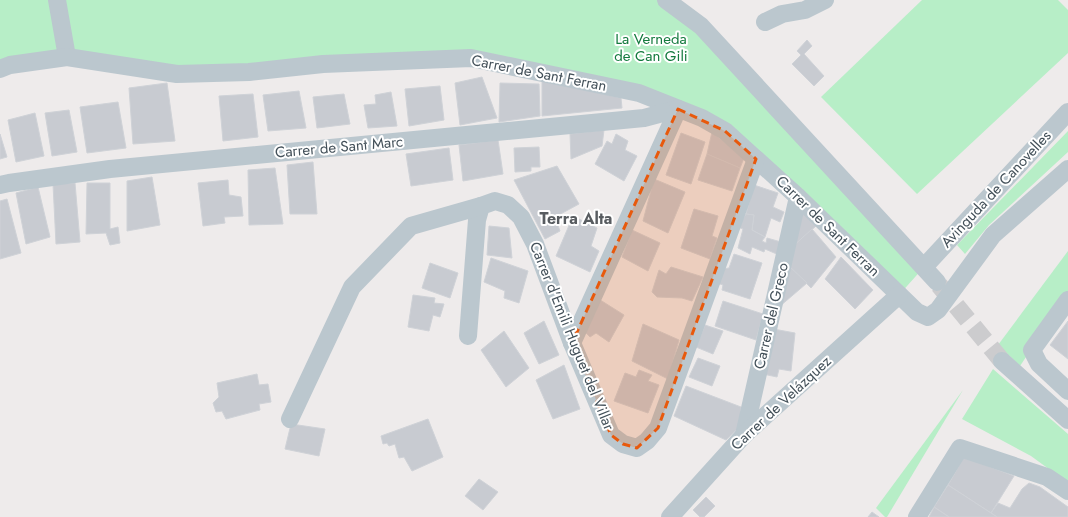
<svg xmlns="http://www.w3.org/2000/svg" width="1068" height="517" font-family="Jost,sans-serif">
<rect width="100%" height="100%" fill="#eeebeb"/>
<g fill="#b7eec7">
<path d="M0,0H666L924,267L899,295L702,118L471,58L177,74L67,57L0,69Z"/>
<path d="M922,0H1058L1068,10V53L917,194L821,97Z"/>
<path d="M1068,131V152L989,225L965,254L957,245Z"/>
<path d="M1068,251V294L1020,366L998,345Z"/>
<path d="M993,369L1068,434V483L1031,456L962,419Z"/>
<path d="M963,390L887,517H885L876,508Z"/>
</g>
<g fill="#c8cbd1" stroke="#cfd2d7">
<path d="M807,40L812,46L804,54L824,76L814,86L792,64L801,55L797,51Z"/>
<path d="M482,77L497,118L460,125L455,83Z"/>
<path d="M542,80L621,98L622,108L542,116Z"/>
<path d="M167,83L175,141L133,144L129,88Z"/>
<path d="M500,83L539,84L540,116L499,122Z"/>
<path d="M440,86L444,120L409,126L405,89Z"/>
<path d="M299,91L306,128L268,131L263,95Z"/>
<path d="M391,92L397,126L368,128L364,105L376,104L375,95Z"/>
<path d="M253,94L258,137L223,141L219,96Z"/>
<path d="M344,94L350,124L317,128L313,97Z"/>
<path d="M118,102L126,148L87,153L80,107Z"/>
<path d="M69,110L77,152L52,156L45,113Z"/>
<path d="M35,113L44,156L16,162L8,120Z"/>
<path d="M604,130L602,146L571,159L570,134Z"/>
<path d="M712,132L744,158L740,168L707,154Z"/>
<path d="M681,133L705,142L691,184L666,175Z"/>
<path d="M0,134L7,157L0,159Z"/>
<path d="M616,134L628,141L625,150L637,156L624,181L595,164L607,141L612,144Z"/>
<path d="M498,140L503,174L463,181L459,145Z"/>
<path d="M539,147L540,167H531V171L515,172L514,148Z"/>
<path d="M449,148L453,180L411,186L406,154Z"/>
<path d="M707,154L740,168L732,191L698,180Z"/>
<path d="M313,162L317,214H290L287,165Z"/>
<path d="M557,166L579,204L555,217L560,231L545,239L514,180Z"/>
<path d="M275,168L283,224L249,225L248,170Z"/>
<path d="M152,177L160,225L127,231V181Z"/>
<path d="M654,179L685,192L668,233L643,221Z"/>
<path d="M228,180L229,195L241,197L243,216L224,217L225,223L203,226L198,183Z"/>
<path d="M75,183L80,242L56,244L53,184Z"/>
<path d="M87,183H110V229L118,227L120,243L110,245L106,233L86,234Z"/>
<path d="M754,185L778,193L773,207L784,212L780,222L771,218L765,237L752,230L754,215L746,214Z"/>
<path d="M38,187L50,237L26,244L16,193Z"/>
<path d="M7,199L21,253L0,259V201Z"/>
<path d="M799,208L816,226L791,248Z"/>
<path d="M694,209L718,216L712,236L717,238L710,259L681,248Z"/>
<path d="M746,214L754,215L752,230L765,237L762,241L766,243L767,238L781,242L779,255L765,249L764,252L752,247L750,254L738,248L743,229L738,227Z"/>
<path d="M573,216L597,228L591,246L599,251L590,272L556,256Z"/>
<path d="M489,226L509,228L512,258L487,255Z"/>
<path d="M812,229L836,257L811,288L788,265L791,248Z"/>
<path d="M632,230L660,243L648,271L622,257Z"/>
<path d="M734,254L762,263L750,299L722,290L723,285L717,283L722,269L729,268Z"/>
<path d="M841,257L873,290L855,309L825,279Z"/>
<path d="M491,258L528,271L519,303L504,298L505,291L484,282Z"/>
<path d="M430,263L458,273L450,298L422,288Z"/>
<path d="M788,265L807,283L779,307Z"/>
<path d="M671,267L703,277L692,301L682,298L657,297L652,292L659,270L666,274Z"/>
<path d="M413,295L435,298L434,303L444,304L440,317L433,315L429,331L408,327Z"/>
<path d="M597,298L624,315L609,342L596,333L590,337L583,330Z"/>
<path d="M723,301L763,314L756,340L715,326Z"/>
<path d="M544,321L559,355L539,364L524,333Z"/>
<path d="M1068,321V359L1050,345Z"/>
<path d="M643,324L679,340L668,379L632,361Z"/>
<path d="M705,325L723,331L713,354L696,347Z"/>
<path d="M768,328L795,333L791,371L779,369L777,377L758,373Z"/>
<path d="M504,331L529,368L506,387L481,350Z"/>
<path d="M698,358L720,366L712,386L689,377Z"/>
<path d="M564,365L580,409L553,419L536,380Z"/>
<path d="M639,370L652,375L648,381L659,385L648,413L614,401L625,373L636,377Z"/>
<path d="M257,374L259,385L268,384L271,402L259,404L260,410L226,419L222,411L216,412L213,403L219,397L217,383Z"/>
<path d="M686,386L741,407L740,426L726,440L674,416Z"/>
<path d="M428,419L443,457L412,471L404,457L399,458L395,444L389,446L387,443L383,444L381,436Z"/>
<path d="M291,424L325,429L319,456L285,449Z"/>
<path d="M964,457L1014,476L991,513L948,485Z"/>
<path d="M479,479L498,492L483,510L465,496Z"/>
<path d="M1029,483L1040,487L1068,507V517H997L991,513L998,503L1010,508L1022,489Z"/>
<path d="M948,485L991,513L997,517H949L934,507Z"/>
<path d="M706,497L715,506L704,517H700L693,510Z"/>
<path d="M934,507L949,517H929Z"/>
<path d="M872,512L879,517H868Z"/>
</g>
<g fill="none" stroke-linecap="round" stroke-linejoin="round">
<path stroke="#ccccce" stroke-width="18" stroke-dasharray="18 9" stroke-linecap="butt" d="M939,285L1002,361"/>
<g stroke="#bbc7ce" stroke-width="18">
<path d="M57,0L67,57"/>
<path d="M666,0L701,26L937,282"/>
<path d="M765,22L782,14L805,10L825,0"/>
<path d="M0,69L10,65L67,57L177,74L249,72L323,64L471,58L639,93L702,118L725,131L798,197L917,312L928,317L938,310L993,235L1068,169"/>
<path d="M0,185L9,183L110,169L644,118L678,109"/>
<path d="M924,267L1068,112"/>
<path d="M1068,300L1032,350L1039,364L1068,391"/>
<path d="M468,336L477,220L481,206L495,201L508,205L521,217L535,244L572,343L611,435L623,444L637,448L647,441L658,428L756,159"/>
<path d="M572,343L678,109"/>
<path d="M1002,361L1068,420"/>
<path d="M290,419L352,287L411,226L481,206"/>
<path d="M744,435L798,197"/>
<path d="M670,517L744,435L899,295"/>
<path d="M917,517L960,448L1047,477L1068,491"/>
</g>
</g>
<path fill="#e8590c" fill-opacity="0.2" stroke="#e8590c" stroke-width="3" stroke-dasharray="8 5" stroke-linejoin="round" d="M678,109L725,131L756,159L658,428L637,448L623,444L611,435L572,343Z"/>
<g text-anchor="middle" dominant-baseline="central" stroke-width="4" stroke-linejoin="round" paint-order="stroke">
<g font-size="15" fill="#147a3e" stroke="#fff">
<text x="651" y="39">La Verneda<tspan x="651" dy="17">de Can Gili</tspan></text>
</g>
<g font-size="15" fill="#435059" stroke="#fff">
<text transform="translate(539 73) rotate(11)">Carrer de Sant Ferran</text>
<text transform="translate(339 147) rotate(-5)">Carrer de Sant Marc</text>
<text transform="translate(996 189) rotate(-47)">Avinguda de Canovelles</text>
<text transform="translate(828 226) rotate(44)">Carrer de Sant Ferran</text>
<text transform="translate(771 316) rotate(-77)">Carrer del Greco</text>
<text transform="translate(572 336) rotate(68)">Carrer d'Emili Huguet del Villar</text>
<text transform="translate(781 403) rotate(-43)">Carrer de Velázquez</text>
</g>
<g font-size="16" font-weight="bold" fill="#585c60" stroke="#fff">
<text x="576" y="218">Terra Alta</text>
</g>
</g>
</svg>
